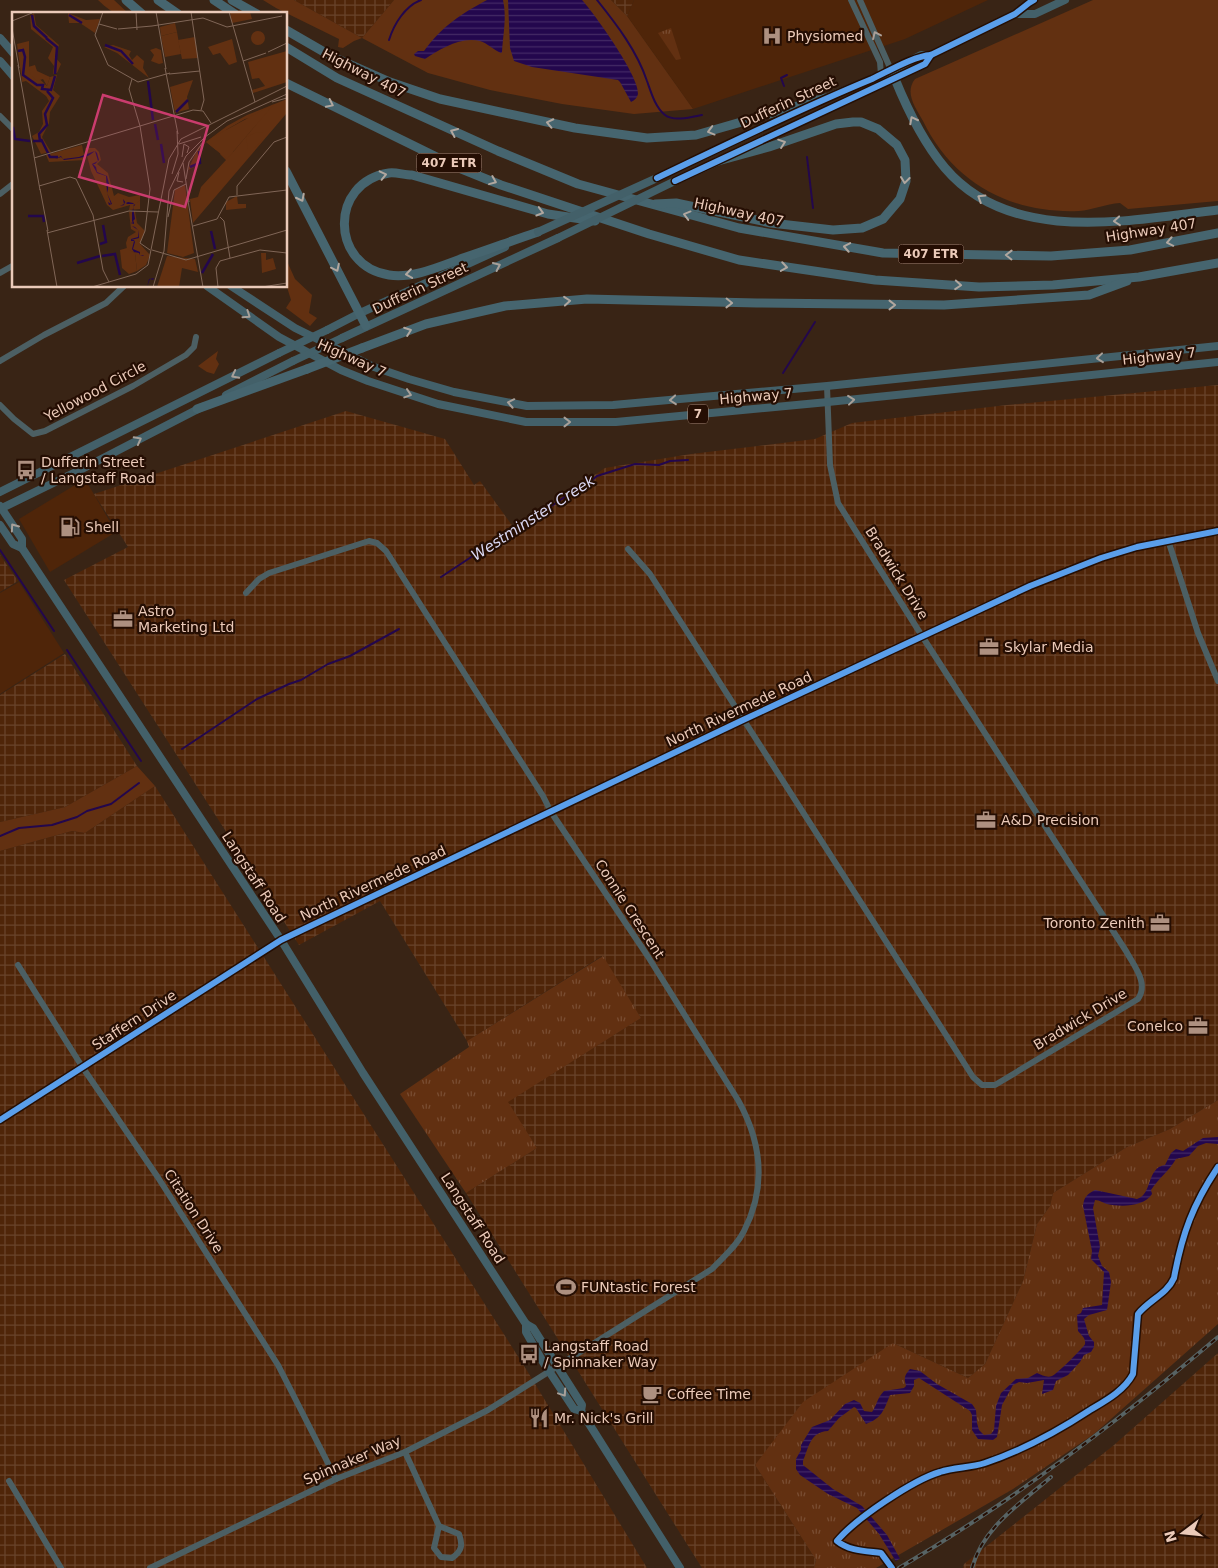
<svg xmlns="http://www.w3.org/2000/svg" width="1218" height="1568" font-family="'DejaVu Sans',sans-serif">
<defs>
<pattern id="industrial-grid" width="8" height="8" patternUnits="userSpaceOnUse" patternTransform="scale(1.25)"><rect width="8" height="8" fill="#4f2509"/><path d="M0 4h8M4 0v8" fill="none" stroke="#68432b"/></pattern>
<pattern id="park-tufts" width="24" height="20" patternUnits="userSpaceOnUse" patternTransform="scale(1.25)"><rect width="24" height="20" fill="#623011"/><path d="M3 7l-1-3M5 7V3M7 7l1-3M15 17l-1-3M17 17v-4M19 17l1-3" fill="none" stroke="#794d32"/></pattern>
<pattern id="water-rules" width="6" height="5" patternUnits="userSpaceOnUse" patternTransform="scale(1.25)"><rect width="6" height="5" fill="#23074d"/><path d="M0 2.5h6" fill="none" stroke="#432a65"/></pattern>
</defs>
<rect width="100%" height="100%" fill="#392415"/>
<g fill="#4f2509">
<path d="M634,0H988L905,39L693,109L627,16Z"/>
<path d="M85,479L116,532L50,572L19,519Z"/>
<path d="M19,582L64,653L0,694V593Z"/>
</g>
<g fill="url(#industrial-grid)">
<path d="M294,0H394L362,38Z"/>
<path d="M611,0H634L627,16Z"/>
<path d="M1218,385V1100L1170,1129L1127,1147L1053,1193L1050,1206L1037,1224L1023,1281L985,1364L968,1378L893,1343L755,1465L816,1560L814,1568H702L466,1193L537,1148L507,1102L641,1018L602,956L467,1041L380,901L299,945L64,580L128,547L94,494L346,411L445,439L474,485L480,481L514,528L605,468L691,454L815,439L852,423L1007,405Z"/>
<path d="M0,555L18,581L0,592Z"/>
<path d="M65,654L137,766L65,807L0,822V695Z"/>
<path d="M155,786L526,1369L647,1568H0V851L72,831L85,833Z"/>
<path d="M1218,1353V1568H963L964,1564L1114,1445Z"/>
</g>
<g fill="#623011">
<path d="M98,0H114L129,14C113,14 110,11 98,0Z"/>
<path d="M263,0H294L362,38L394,0H611L627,16L693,109L634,114L562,104L490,90L428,73L362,38L354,41L343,48L338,47L339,39L276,8Z"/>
<path d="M1093,0H1218V201L1128,209L1120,203C1106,204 1092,210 1079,211C1011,214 953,183 923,121C916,108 904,93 915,79Z"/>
<path d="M286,259L295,279L312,295L309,313L317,318L310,326L286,308L291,300L286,284Z"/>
<path d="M218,351L216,359L219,364L214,374L207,372L198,366Z"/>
<path d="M137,766L155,786L85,833L72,831L0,851V822L65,807Z"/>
</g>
<g fill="url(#park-tufts)">
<path d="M671,28L681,59L676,60L658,33Z"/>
<path d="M603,956L641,1018L508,1102L537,1148L466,1193L400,1094L469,1047L467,1041Z"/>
<path d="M1218,1100V1324L1094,1434L1013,1489L876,1568H814L816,1560L755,1465L803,1402L893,1343L968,1378L985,1364L1023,1281L1037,1224L1050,1206L1053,1193L1127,1147L1170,1129Z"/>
</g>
<g fill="url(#water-rules)">
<path d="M487,0H503C507,17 503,35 502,52L501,53C494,50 487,43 480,41C461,36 440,49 425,59L415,56L414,54L418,51H424C442,26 461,14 487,0Z"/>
<path d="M508,0H582C594,13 640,77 638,94C637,98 635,100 631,102L620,82L618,80L532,67L514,61L510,48Z"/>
<path d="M1218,1137V1144L1206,1143L1198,1146L1189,1156L1176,1159C1169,1171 1159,1178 1151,1190L1152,1194C1144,1207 1121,1207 1107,1204C1103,1203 1100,1200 1095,1200L1093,1208L1100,1247L1098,1256L1102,1266L1109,1272L1111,1282L1107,1310L1089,1315L1084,1319L1089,1336L1094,1342V1347L1091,1352L1084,1355L1080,1362L1068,1375L1056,1381L1053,1390L1042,1394L1044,1380L1027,1383L1019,1382L1013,1385L1002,1405L997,1437L993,1440L978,1439L972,1430V1415L970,1411L919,1378L914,1380V1386L910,1393L890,1395C884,1410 882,1418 866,1424L856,1408L854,1407L839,1418L828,1431C810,1432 809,1447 803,1461V1465L833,1489L862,1506L887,1535L905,1568H900L879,1534L857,1508L828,1494L800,1475L796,1469V1459L801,1450V1445L812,1427L830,1420L845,1404L854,1400L860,1403L864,1411L872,1412C877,1405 877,1398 884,1391L904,1388L906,1386C904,1378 904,1376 910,1369L920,1371L937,1384L972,1404L976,1410L977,1423L979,1430L984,1435L991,1434L994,1430L996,1406L1001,1393L1016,1379L1028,1378L1037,1373C1042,1375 1047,1378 1052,1376C1056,1375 1085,1346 1085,1344C1086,1338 1081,1335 1078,1331L1077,1315L1081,1313L1083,1308L1102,1305L1104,1272L1091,1259L1092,1251L1083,1206C1084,1197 1087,1194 1095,1190L1137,1199C1153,1194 1146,1168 1165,1165L1171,1153L1176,1149L1183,1151L1203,1138Z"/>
</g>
<path fill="#392415" d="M903,1557L908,1568H897L894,1562Z"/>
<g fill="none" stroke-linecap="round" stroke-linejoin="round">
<g stroke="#23074d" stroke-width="2">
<path d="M597,0C617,25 637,51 647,81C651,92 655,107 665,115C674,122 692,117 702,115"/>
<path d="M389,40C394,24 405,6 421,0"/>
<path d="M784,86L781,78L787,75"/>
<path d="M807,157L813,208"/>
<path d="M783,373L815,322"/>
<path d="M0,550L54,631"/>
<path d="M441,577L506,534L528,522L572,492L586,485L597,476L635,464L659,465L670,461L688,460"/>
<path d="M67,650L141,761"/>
<path d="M182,749L257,699L289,684L301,680L328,664L350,656L399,629"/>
<path d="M0,836L19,828L52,825L77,817L87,811L111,804L139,783"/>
</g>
<g stroke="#4c5f63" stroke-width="6">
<path d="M851,0L880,62L881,75"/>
<path d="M860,0L895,79"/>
<path d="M0,116L14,130"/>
<path d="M0,194L14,183"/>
<path d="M0,273L14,265"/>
<path d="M0,361L44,335L106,303L124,286"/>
<path d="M0,405L14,419L33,434L45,431L133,386L186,355L194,347L196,337"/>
<path d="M1168,540L1198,633L1218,681"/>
<path d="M628,549L650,574L973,1077L982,1085H995L1138,999C1149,983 1134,966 1126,951L922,636L838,503L830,465L827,386"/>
<path d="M18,965L83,1068L157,1176L278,1365L336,1479"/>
<path d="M0,1120L281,940L743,720L1030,586L1101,558L1137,547L1218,531"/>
<path d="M405,1452L439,1526L434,1548L441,1557L452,1558C462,1551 463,1545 459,1534L439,1526"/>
<path d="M9,1481L61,1568"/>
<path d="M150,1568L336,1479L405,1452L488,1410L712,1269C723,1257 737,1246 744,1231C767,1186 762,1143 738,1100L647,955L551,812L543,796L386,551L377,543L369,541L269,573L259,579L246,593"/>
</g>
<g stroke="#436069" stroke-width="8">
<path d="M1015,14H1035L1065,0"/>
<path d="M0,38L14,54"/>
<path d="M0,61L14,77"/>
<path d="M821,100L891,71L921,55H931L1015,14L1029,3L1034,0"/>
<path d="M733,154L925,64L931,55"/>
<path d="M657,178L811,105"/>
<path d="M675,181L723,159"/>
<path d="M207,286L279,337L341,370L368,381L438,404L526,422H616L828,402L1218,362"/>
<path d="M231,286L295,328L374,367L409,379L454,392L527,406L613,405L827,386L1218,346"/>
<path d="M327,330L358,314L505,247"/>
<path d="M342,338L558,238"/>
<path d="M226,395L293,361"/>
<path d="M0,492L279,353"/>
<path d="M0,506L22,539V548L281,940L363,1073L526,1324L533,1328L582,1405L581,1411L680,1568"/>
<path d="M0,509L82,469L202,407"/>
<path d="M0,525L13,544L22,548"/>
<path d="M526,1324V1332L543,1362L574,1409L581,1411"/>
</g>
<g stroke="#46656f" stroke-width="9">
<path d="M126,0L142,14"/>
<path d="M158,0L178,14"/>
<path d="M214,0L235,14"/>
<path d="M232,0L257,14"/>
<path d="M286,30L331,56L390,82L440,99L575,128L647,138L696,135L825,98"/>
<path d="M286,47L337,78L498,151L578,184L739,228L883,253L1051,256L1130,250L1218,233"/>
<path d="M895,79C908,111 923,142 945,168C1011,246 1130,220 1218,210"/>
<path d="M286,83L459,168L501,185L649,234L739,260L875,280L979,287L1053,285L1139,277L1218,263"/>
<path d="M286,171L366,326"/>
<path d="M655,204L676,203L771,223L833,230L862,228L883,219L900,199L906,181L905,160L897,145L878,129L861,122H853L836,124L769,147L718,161"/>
<path d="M538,232C514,240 490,249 466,257C443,265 414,279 389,275C330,266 329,182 389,173C396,172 404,175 412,175L548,214L595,221"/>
<path d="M362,348L426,324L505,306L587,299L757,303L944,305L1089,295L1127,281"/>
<path d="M197,409L307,369"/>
</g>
<defs>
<g id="rail">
<path d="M899,1568C1013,1501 1118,1422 1218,1337"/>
<path d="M972,1568C983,1527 1021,1503 1051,1477"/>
</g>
</defs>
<use href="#rail" stroke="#576364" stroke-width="4"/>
<use href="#rail" stroke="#250e03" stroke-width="2" stroke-dasharray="5.5" stroke-linecap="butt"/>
<g stroke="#436069" stroke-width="8">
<path d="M538,232L657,178"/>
<path d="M558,238L675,181"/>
<path d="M279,353L327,330"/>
<path d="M293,361L342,338"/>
</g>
<path stroke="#46656f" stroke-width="9" d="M307,369L362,348"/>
<defs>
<g id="cycleway">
<path d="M657,178C728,144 799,109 872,79C889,71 914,56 931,55L1015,14L1029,3L1034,0"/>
<path d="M675,181L925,64L931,55"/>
<path d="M0,1120L281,940L743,720L1030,586L1101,558L1137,547L1218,531"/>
<path d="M892,1568L881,1553C866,1551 849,1551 837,1541C855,1519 913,1480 940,1472C955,1467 970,1468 985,1463C1021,1451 1058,1431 1090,1410C1105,1401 1124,1391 1133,1374L1138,1314C1149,1300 1167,1294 1174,1278C1182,1234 1193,1204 1218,1167"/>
</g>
</defs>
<use href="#cycleway" stroke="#250e03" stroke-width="9"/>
<use href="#cycleway" stroke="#5a9eea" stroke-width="6"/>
</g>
<defs><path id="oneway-chevron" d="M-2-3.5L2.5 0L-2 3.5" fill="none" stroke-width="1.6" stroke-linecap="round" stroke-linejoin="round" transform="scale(1.25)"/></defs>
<use stroke="#ab9f97" href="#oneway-chevron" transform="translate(876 35) rotate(-115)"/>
<g stroke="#b1a79f">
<use href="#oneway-chevron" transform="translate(330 104) rotate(26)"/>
<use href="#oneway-chevron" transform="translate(913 120) rotate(-117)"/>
<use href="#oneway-chevron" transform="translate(550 123) rotate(-168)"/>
<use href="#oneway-chevron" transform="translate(711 131) rotate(165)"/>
<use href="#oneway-chevron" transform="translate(454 132) rotate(-156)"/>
<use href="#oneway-chevron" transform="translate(782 143) rotate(-19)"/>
<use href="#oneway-chevron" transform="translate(383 175) rotate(-13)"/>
<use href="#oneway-chevron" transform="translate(905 180) rotate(97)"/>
<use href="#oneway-chevron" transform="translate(493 181) rotate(22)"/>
<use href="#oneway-chevron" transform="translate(301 198) rotate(63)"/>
<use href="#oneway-chevron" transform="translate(981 198) rotate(-148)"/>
<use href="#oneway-chevron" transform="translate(540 212) rotate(16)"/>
<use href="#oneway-chevron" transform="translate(687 215) rotate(-165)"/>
<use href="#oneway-chevron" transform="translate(1117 221) rotate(175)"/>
<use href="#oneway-chevron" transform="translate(1170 242) rotate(169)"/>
<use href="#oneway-chevron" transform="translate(847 247) rotate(-170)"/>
<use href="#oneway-chevron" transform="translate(1009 255) rotate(-179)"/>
<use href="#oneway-chevron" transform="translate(784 267) rotate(9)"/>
<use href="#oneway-chevron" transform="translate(336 268) rotate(64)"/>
<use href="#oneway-chevron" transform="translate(409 274) rotate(172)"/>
<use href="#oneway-chevron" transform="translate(958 285) rotate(4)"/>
<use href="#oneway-chevron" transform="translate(567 301) rotate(-5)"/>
<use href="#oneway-chevron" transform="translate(729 303) rotate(1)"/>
<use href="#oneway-chevron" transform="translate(892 305)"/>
<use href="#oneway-chevron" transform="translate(408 331) rotate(-20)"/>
</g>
<g stroke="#a8a099">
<use href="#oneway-chevron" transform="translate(497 266) rotate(-25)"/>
<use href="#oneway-chevron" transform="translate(247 315) rotate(34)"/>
<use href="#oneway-chevron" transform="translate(1100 358) rotate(174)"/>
<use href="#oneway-chevron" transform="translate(235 375) rotate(153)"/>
<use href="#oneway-chevron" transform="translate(408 394) rotate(18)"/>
<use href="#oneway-chevron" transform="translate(673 400) rotate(175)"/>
<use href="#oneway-chevron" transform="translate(851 400) rotate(-6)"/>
<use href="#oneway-chevron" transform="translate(511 403) rotate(-169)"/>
<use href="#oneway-chevron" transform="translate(567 422)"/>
<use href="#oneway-chevron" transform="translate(138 440) rotate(-28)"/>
<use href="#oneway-chevron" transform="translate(14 527) rotate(-125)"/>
<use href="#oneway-chevron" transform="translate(563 1393) rotate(56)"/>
</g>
<defs>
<symbol id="hospital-bare" viewBox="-9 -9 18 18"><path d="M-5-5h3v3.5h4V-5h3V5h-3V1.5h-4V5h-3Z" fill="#ad9080" stroke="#250e03" stroke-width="2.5" paint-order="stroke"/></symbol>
<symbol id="bus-bare" viewBox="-9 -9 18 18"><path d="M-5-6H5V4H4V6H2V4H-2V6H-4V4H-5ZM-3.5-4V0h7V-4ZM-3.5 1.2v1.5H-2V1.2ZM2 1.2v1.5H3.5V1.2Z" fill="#ad9080" stroke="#250e03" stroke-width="2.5" paint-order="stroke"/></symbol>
<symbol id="fuel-bare" viewBox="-9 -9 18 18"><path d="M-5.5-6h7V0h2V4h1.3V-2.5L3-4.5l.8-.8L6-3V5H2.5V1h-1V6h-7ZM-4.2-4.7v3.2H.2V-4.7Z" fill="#ad9080" stroke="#250e03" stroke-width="2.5" paint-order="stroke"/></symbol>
<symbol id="office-bare" viewBox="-9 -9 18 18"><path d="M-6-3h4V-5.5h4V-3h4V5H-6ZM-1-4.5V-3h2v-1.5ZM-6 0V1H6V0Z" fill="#ad9080" stroke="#250e03" stroke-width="2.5" paint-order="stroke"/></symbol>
<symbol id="stadium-bare" viewBox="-9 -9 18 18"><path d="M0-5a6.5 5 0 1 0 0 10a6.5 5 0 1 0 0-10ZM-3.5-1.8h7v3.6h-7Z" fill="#ad9080" stroke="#250e03" stroke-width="2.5" paint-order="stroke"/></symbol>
<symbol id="cafe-bare" viewBox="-9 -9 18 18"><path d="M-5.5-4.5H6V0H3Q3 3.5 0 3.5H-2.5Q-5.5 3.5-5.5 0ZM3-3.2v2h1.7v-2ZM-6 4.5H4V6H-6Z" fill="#ad9080" stroke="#250e03" stroke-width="2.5" paint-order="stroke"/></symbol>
<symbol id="restaurant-bare" viewBox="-9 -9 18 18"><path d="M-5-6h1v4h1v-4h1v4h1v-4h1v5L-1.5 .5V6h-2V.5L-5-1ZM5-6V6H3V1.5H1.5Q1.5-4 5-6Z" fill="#ad9080" stroke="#250e03" stroke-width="2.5" paint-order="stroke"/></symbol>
</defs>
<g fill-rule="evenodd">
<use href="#hospital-bare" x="758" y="22" width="28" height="28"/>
<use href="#bus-bare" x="12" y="456" width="28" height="28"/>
<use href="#fuel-bare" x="56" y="513" width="28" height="28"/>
<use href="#office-bare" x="109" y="605" width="28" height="28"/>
<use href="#office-bare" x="975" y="633" width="28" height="28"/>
<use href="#office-bare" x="972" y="806" width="28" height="28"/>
<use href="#office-bare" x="1146" y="909" width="28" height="28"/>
<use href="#office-bare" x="1184" y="1012" width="28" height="28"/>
<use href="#stadium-bare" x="552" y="1273" width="28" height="28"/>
<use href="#bus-bare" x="515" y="1340" width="28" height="28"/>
<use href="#cafe-bare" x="638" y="1380" width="28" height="28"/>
<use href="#restaurant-bare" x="525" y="1404" width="28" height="28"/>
</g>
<g text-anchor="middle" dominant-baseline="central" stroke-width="4.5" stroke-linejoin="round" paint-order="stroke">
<g fill="#250e03" stroke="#b09282" stroke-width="1">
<rect x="416.5" y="153.5" width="65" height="19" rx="4"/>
<rect x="898.5" y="244.5" width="65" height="19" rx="4"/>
<rect x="688" y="404.5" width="20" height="19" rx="4"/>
</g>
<g font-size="12" font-weight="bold" fill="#ebcab9">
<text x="449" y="163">407 ETR</text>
<text x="931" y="254">407 ETR</text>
<text x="698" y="414">7</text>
</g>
<g font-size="14" fill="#ebcab9" stroke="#250e03" text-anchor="start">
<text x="787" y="36">Physiomed</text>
<text x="41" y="462">Dufferin Street<tspan x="41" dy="16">/ Langstaff Road</tspan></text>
<text x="85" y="527">Shell</text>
<text x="138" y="611">Astro<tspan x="138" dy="16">Marketing Ltd</tspan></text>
<text x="1004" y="647">Skylar Media</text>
<text x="1001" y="820">A&amp;D Precision</text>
<text x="1145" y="923" text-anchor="end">Toronto Zenith</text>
<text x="1183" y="1026" text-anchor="end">Conelco</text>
<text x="581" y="1287">FUNtastic Forest</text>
<text x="544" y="1346">Langstaff Road<tspan x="544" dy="16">/ Spinnaker Way</tspan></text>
<text x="667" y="1394">Coffee Time</text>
<text x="554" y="1418">Mr. Nick's Grill</text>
</g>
<g font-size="14" fill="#ebcab9" stroke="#250e03">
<text transform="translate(364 73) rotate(27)">Highway 407</text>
<text transform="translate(788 102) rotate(-25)">Dufferin Street</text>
<text transform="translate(739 212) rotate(12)">Highway 407</text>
<text transform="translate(1151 230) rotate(-9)">Highway 407</text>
<text transform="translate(420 288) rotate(-25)">Dufferin Street</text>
<text transform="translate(1159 356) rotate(-6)">Highway 7</text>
<text transform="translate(352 358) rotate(24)">Highway 7</text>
<text transform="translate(95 391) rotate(-28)">Yellowood Circle</text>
<text transform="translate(756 396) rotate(-5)">Highway 7</text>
<text transform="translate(897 573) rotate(58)">Bradwick Drive</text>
<text transform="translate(739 709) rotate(-25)">North Rivermede Road</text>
<text transform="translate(254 877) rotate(57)">Langstaff Road</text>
<text transform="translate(373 883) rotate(-25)">North Rivermede Road</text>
<text transform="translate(630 909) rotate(57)">Connie Crescent</text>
<text transform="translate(1080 1019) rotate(-31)">Bradwick Drive</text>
<text transform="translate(134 1020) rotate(-33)">Staffern Drive</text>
<text transform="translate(194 1211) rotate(57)">Citation Drive</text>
<text transform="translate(473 1218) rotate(57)">Langstaff Road</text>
<text transform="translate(352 1460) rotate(-23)">Spinnaker Way</text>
</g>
<g font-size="15" font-style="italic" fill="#dad8f3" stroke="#250e03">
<text transform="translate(533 518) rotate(-33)">Westminster Creek</text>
</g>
</g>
<g transform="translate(12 12)">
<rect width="275" height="275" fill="#392415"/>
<path d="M165,20L169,42L153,45L149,24ZM101,33L119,39L117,43L120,48L125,43L132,49L131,56L137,66L105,41L92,35ZM275,87L274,102L181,211L178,187L186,185L189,175L214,148L208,142L211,137L217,141L221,140L246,110L240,115L235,110L238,106L233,107L214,118L223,120L219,125L212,120L204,124L201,128L208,134L204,138L194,130L187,137L188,152L176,158L186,136L215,114L235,103ZM173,173L182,241L171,245L155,241L163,178ZM115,236L123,241L125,259L117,262L110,256L108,238ZM155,244L183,247L186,260L170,256L167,275H145Z" fill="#623011"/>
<path d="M218,0H238L240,7L220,11ZM22,1L24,13L47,33L43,45L49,52L45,61L41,62L42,54L36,46L41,35L19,17L18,4ZM56,1L74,8L88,7L83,21L68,11H57ZM239 26a7 7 0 1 1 14 0a7 7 0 1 1-14 0ZM220,27L225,50L217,53L208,41L201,43L196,35ZM17,29V57L35,74L38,65L45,63L41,78L48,84L38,100L37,111L30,125L39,140L29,142L20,124L27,120L31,112L30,99L37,89L34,84L14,69L10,70L5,32ZM144,36L149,38L151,51L147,52L139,49L142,43L138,38ZM275,39V70L241,81L240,78L253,74L247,66L240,67L236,50ZM181,68L175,85L177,97L163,101L158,75Z" fill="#623011"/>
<path d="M245,120L251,121V127L242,137H236L234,125Z" fill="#623011"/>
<path d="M163,11L165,20L149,24L148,15ZM183,25L186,46L170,47L166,28ZM23,53L25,59L38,65L35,74L31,67L25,69L19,63L16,55ZM262,92L215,147L194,130L201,125ZM70,133L73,148L37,150L34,143ZM73,136H83L87,140L89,148L85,152L96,161L102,184L106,181L117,185L128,183V197L117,198L118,193L101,198L95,193L79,159ZM225,184L226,192H234V196L214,198V190ZM123,199L125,211L133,219L128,232L138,243L134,253L125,259L123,241L115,237L114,231L116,225L124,220L119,217L117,200ZM249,241H254V248L261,246L264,257L250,261Z" fill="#623011"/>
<path d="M83,139L85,141L87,148L83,152H81L84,155L85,160L95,164L97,172L96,175V177L95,181L100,192L97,193L108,194L112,192L111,187L114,191L116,190L121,191L123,193L129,187L121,195L123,207L121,209L122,210V212H121L120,211L119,212L120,214L123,215L126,218L127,226L119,228H122L123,230L121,237L128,240V243H131L132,244L142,266L141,268L138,267L135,275L137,267L142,266L132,244L128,243L127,241L122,240L120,237L122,229H119V227L126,225V218L120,214L119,212L120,210L122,212L120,209V201L122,192H115L113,190L112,193L108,194L97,193L96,190L99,192L95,181L94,164L85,161L80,152L86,149L83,139L79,142L76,144L67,146L52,148L49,145L43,147L49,144L51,147L67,145Z" fill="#23074d"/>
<path fill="none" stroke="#23074d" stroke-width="2.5" d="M20,3L22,14L35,26M57,3L70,11M34,26L45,35L43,62M93,33L109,39L121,52M6,39L11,38L13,45L11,63L25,73H31L30,77L39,78L43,64M136,69L141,108M164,100L176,88M143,112L146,128M1,115L3,127L18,129M29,127L38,145H46M21,129H28L27,122L35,113L33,102L41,86L35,79M149,132L152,151M178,155L188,151L187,139M16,204H31L32,210M199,219L203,237M88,232L94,230L91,213M90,244L103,242L108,263M65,251L88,244M190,261L201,242"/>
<path fill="none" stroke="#806657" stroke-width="1" d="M91,0L83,23L96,53L126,70L158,61M124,0L125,18M144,0L154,57M179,0L192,88L189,98M217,0L243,90M0,9L20,1M87,12L105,17M140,14L191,6L215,15L270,4M0,16L7,56M106,17L140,14M256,40L275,31M231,49L254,41M6,53L28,178M153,56L166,122M157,62L188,59M120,67L117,77L128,114L138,177L133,219L128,231L138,238M260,90L275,86M167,132L189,125M170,145L172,132L177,135L175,141M22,146L181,98L191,99L199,111M171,151L177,190M167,160L165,169L171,170M160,162L166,142L165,119M174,167L177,150L193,127M27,174L58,165L64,167L81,203L91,258L97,270M28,177L36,219M225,183V174L262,130L275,125M176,189L191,275M156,205L162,178L174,172M208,205L212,209L218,246M181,214L205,207L217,185L275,178M35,218L45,275M35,221L117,199L146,200M140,238L174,248L275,218M80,275L124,262L136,253L157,147L169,127L275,74M141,275L152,239L157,179L174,144L193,125L215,109L275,82M206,275L204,256L208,249L248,238L275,241M250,275L275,271"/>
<path fill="#ca3c6e" fill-opacity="0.15" stroke="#ca3c6e" stroke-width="2.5" d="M91,83L196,114L173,195L67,165Z"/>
<rect width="275" height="275" fill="none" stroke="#ebcab9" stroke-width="2.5"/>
</g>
<g transform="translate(1183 1533) rotate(254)" stroke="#250e03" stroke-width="4" paint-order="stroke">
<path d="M0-4L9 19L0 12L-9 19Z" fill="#ebcab9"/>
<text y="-8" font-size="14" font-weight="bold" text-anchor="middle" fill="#ebcab9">N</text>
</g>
</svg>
